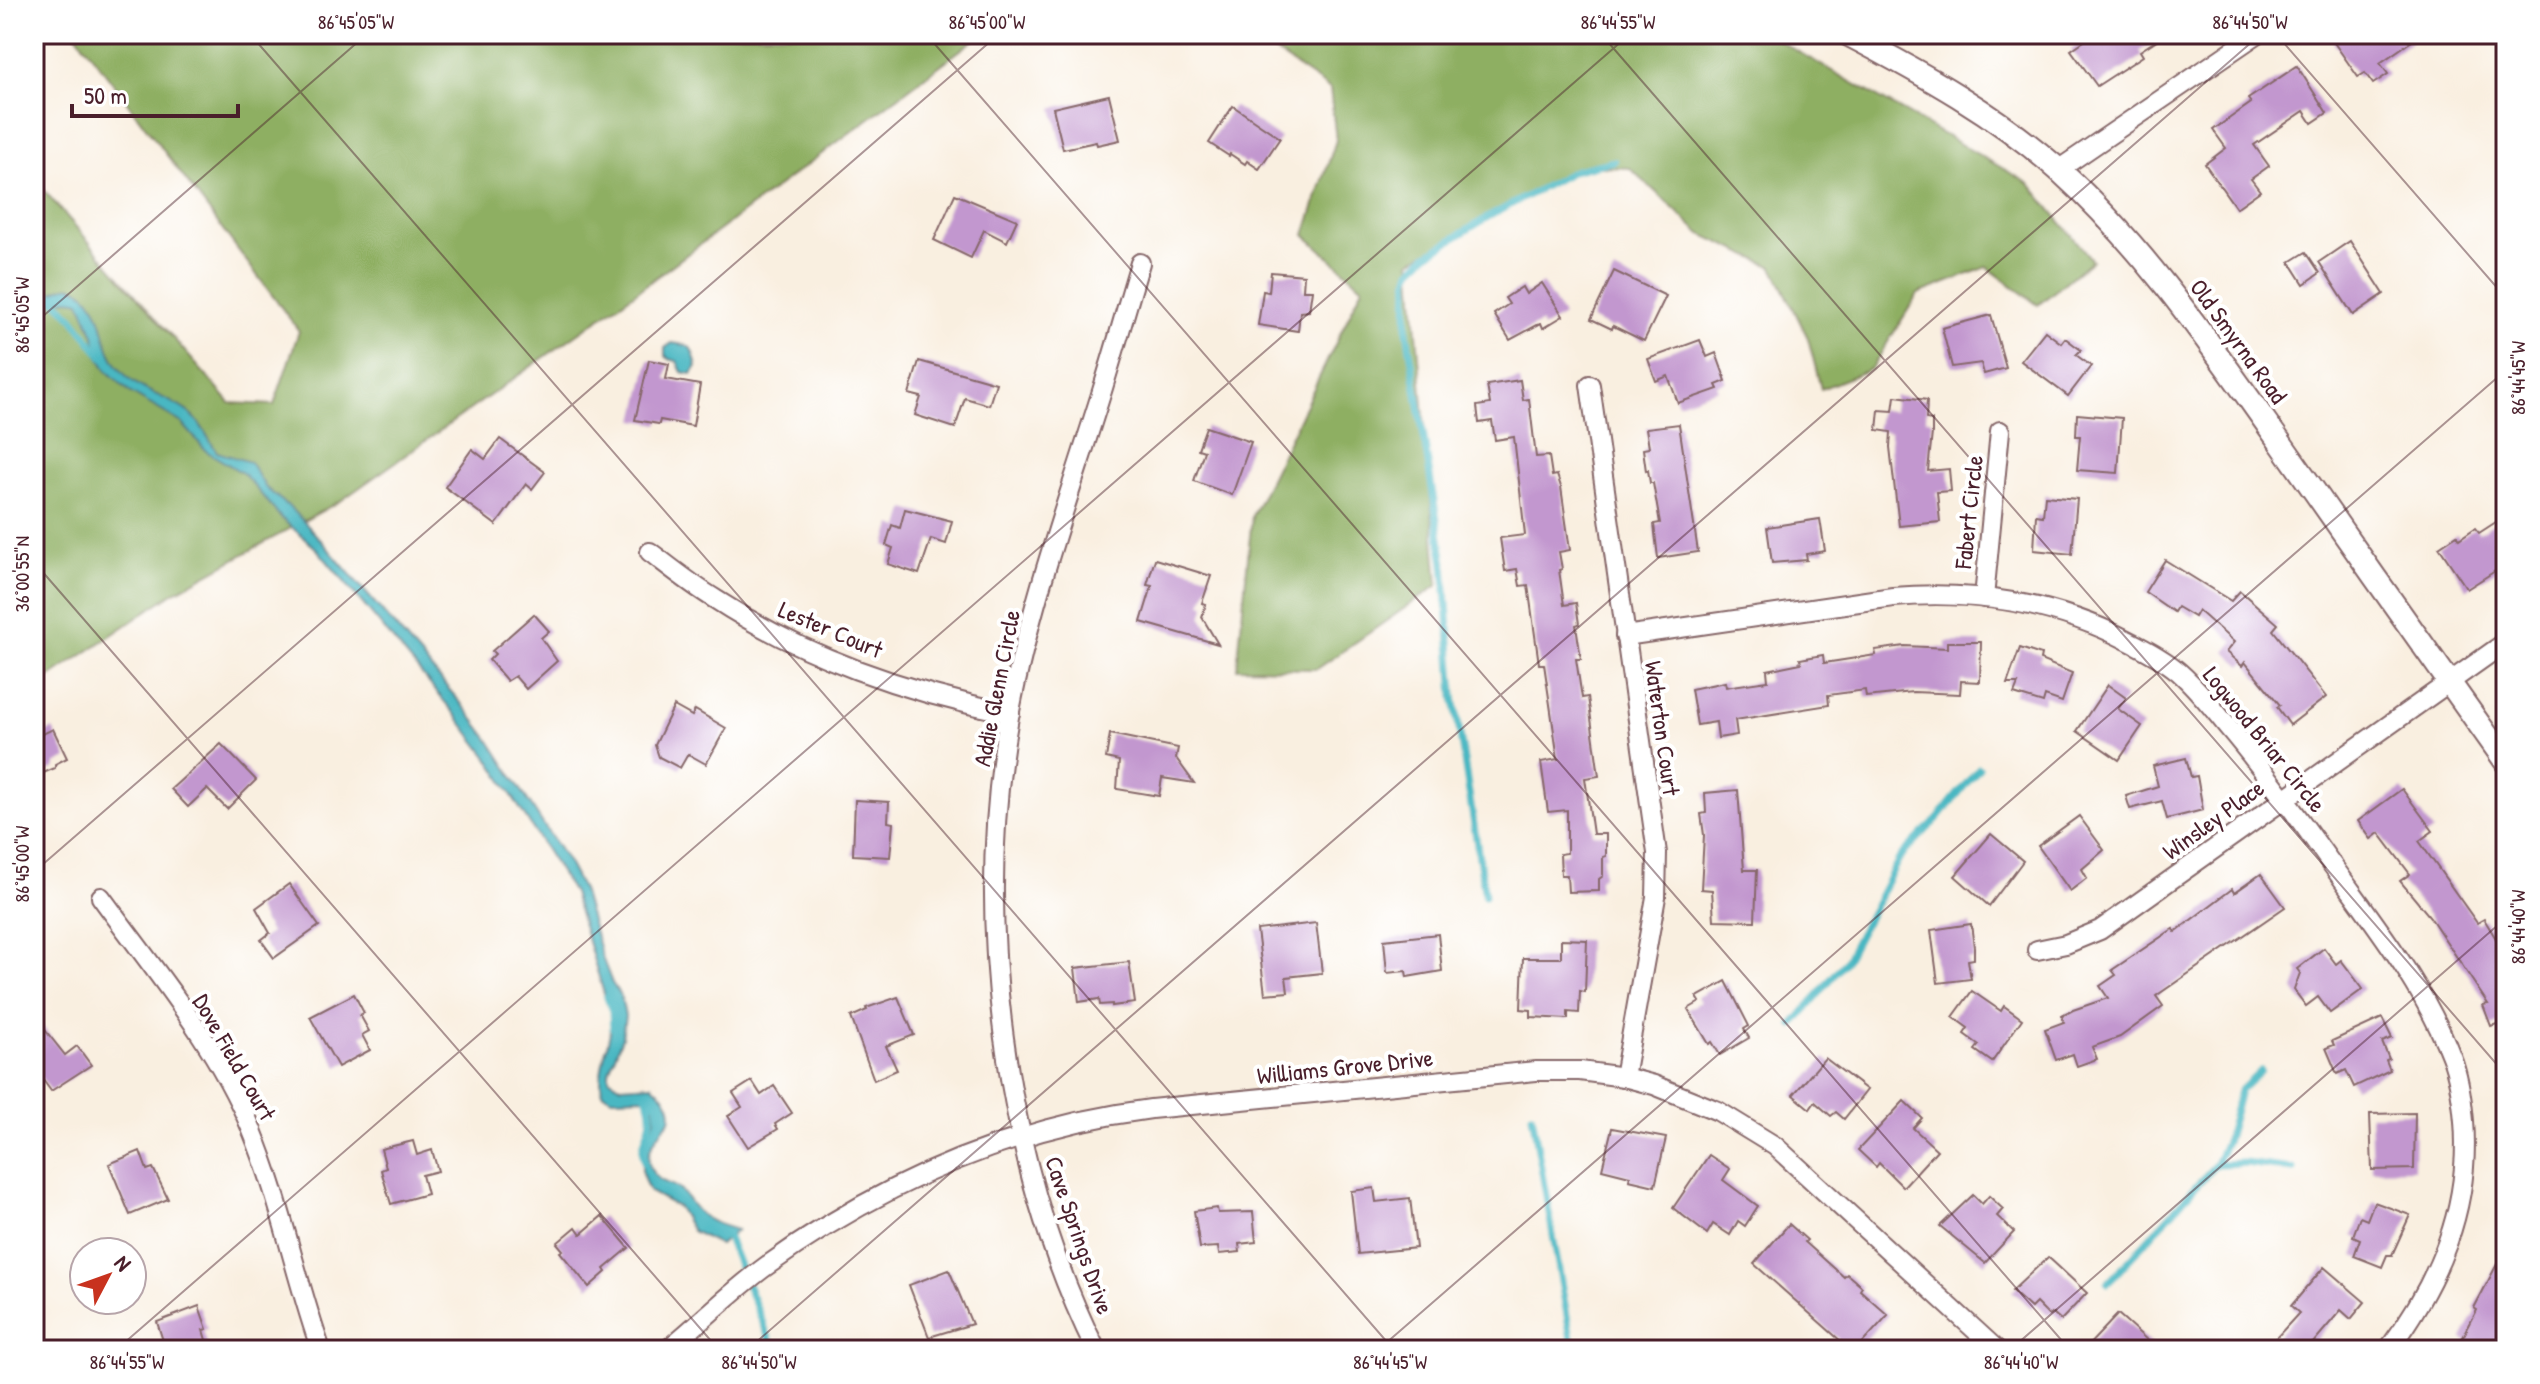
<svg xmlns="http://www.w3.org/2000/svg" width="2540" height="1384" font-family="'Patrick Hand',sans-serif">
<rect width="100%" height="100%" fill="#fff"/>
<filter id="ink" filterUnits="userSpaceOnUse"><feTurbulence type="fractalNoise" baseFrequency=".0125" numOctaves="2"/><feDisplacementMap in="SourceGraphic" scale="16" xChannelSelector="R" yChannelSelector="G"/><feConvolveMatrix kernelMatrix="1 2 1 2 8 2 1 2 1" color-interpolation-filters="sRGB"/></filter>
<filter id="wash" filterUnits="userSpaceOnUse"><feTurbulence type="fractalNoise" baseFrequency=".006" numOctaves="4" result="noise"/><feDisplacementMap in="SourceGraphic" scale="32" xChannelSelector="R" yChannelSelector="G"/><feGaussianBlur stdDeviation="1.8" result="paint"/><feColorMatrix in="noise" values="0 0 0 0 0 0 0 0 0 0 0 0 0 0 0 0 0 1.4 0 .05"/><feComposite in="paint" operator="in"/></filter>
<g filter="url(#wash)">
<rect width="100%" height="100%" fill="#f9efe0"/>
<g fill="#8eaf62" stroke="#6c6746" stroke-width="2">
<path d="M76,34H982L635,293L342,500L173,593L34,688V179L230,403L274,405L299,331Z"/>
<path d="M1249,34H1767L2030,184L2092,260L2038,305L1987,267L1918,294L1871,369L1821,389L1808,338L1773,267L1701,234L1630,168L1582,166L1411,261L1438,585L1317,669L1237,668L1252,516L1363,287L1305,235L1336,140L1330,89Z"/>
</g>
<g fill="#49b7c2" stroke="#4a6b76" stroke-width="2">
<path d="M34,283L40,292L46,296C58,291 67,281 80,290C108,310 98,342 121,370C139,393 172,397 193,416C203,426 209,440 217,452L250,462L266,488L293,510L319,538L465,708L488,738L568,863L582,890L602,957L612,983L621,997L625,1016L622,1037L609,1071V1078L621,1086L652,1084C663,1094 674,1104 670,1120C656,1137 636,1159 659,1179C666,1184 675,1185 681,1191C686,1196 689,1201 693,1206C704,1221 720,1225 737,1230L720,1245L692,1231L678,1207L650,1192L646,1184L642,1173V1148L655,1119L654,1107L644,1097L612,1098L603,1093C593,1063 624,1022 606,1000L573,893L489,759L455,714L317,549L281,518L244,474L206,451L182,423L131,393L107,371L97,354L94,335L80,301C61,294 49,310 34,298Z"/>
<path d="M672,343C694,346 691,346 697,366L692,374L682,372L677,361L669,359L665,355V348Z"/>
</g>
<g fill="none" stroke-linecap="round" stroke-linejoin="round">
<g stroke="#49b7c2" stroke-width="7">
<path d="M34,279L72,317L103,358"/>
<path d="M1485,896L1454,696L1444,564L1407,331L1408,280L1411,270L1427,255L1488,217L1575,170L1614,161"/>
<path d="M607,997L612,1011L613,1028"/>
<path d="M1793,1025L1845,962L1900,857L1939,817L1979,768"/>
<path d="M1532,1115L1573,1350"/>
<path d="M645,1164C635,1137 663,1127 645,1093"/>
<path d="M2216,1164L2245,1163L2293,1169"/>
<path d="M722,1235L728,1238L774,1350"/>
<path d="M2108,1283L2216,1164L2227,1139L2240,1091L2261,1071"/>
</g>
</g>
<g id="blocks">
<g fill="#c297cf">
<path d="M2094,34H2166L2140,51L2143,56L2097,86L2071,50Z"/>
<path d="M2328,34H2422L2380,63L2388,74L2373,84L2365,73L2358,77Z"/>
<path d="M2297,66L2327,113L2312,123L2304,111L2254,145L2269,166L2251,179L2260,191L2236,208L2205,164L2226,148L2213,130L2251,103L2248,99Z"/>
<path d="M1109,95L1120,140L1097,145L1096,142L1063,149L1053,108Z"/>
<path d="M1233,106L1280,138L1259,169L1247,161L1245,164L1230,154L1229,156L1209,143Z"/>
<path d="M955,194L1017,220L1007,242L984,230L971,258L934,240Z"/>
<path d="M2350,241L2384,294L2353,315L2319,262Z"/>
<path d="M2306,252L2320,273L2304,284L2290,262Z"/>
<path d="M1614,271L1666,296L1644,341L1613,326L1612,329L1591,319Z"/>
<path d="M1271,272L1304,275L1303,290H1312L1309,311L1300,312L1298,331L1258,325L1263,291L1269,292Z"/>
<path d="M1542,283L1563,316L1543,328L1541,323L1510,340L1494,314L1509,304L1505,298L1522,287L1526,294Z"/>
<path d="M1991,315L2006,368L1984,374L1981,363L1952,367L1942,328Z"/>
<path d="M2045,331L2061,343L2065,338L2081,350L2076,355L2091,366L2068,396L2021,361Z"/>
<path d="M1700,340L1707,357L1716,353L1726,381L1716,385L1718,389L1678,403L1668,376L1656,381L1648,359Z"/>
<path d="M649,360L669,364L666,379L700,385L693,426L660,420L659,424L635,420Z"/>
<path d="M919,361L996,383L989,405L965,398L955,428L915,415L921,397L909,394Z"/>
<path d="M1520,380L1523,400L1529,399L1536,457L1549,456L1552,476L1557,475L1561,487L1570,550L1559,552L1562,569L1559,570L1564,605L1576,603L1579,624L1576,625L1581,659H1576L1582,698L1588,697L1599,776L1585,778L1593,834H1606V856L1603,857V876L1599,879V891L1568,892L1567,875H1561L1560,854L1567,853V810L1548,812L1541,762L1558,759L1544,664H1539L1528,585L1520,586L1517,569L1505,571L1500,538L1525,535L1514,437L1495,440L1492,421L1479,423L1477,406L1490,404L1487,385Z"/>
<path d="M1895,396L1927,400L1926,419L1932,420V433L1928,471L1949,469L1951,491L1937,492L1940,522L1899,526L1890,447L1891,432L1877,430L1879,410L1893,411Z"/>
<path d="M2077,414L2122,418L2118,473L2077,470L2080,436H2076Z"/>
<path d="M1679,424L1698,552L1658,558L1654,524L1660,523L1653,483H1650L1648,470L1646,471L1643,449L1649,448L1646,428Z"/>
<path d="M1206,427L1251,442L1232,495L1194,481L1204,451L1198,449Z"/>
<path d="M500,439L545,472L532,489L526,484L496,525L445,487L472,449L485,459Z"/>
<path d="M2045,496L2077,499L2072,554L2034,550L2036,515L2043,516Z"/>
<path d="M905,509L952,521L946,544L931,539L919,574L888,564L893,548L886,545L892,525L900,528Z"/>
<path d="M1820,519L1825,551L1806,554L1807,560L1772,563L1767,527Z"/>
<path d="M2499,520L2506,530V564L2467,589L2439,547L2457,535L2459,539L2475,528L2479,533Z"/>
<path d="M1155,559L1211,576L1202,603L1206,604L1202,617L1218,644L1141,622L1152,586L1147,585Z"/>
<path d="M2165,560L2231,601L2240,591L2278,624L2273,630L2326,697L2290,725L2277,707L2280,705L2245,662L2242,666L2226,652L2234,642L2198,610L2194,617L2177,607L2174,612L2145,592Z"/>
<path d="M534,614L549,631L541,638L557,661L526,689L515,676L507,681L489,660L495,654L492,651Z"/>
<path d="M1947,642H1981L1980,682L1961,681L1960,694L1913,692L1866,697L1865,690L1828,695L1829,705L1735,720L1737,735L1718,738L1716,722L1697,725L1691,689L1725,682L1726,687L1768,681L1767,670L1801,663L1800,659L1823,655L1824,663L1876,655L1875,650L1905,646L1947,648Z"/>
<path d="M2020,648L2041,655L2040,660L2072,673L2062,702L2045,696L2043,703L2014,694L2018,684H2007Z"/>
<path d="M2108,685L2126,698L2118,709L2142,726L2119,760L2077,731Z"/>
<path d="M674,706L692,716L695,710L726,728L706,764L688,754L680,768L659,757L655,745Z"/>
<path d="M53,729L67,758L55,764V768L34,777V738Z"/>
<path d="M1110,734L1178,748L1176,758L1194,783L1162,778L1159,796L1117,789L1119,761L1106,758Z"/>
<path d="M221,744L256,780L227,809L207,789L188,807L171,789Z"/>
<path d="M2186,758L2191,777L2197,776L2203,810L2167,819L2162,801L2130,809L2126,796L2158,786L2153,766Z"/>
<path d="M2402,789L2433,831L2419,841L2477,923L2484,919L2506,955V1032L2500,1023L2491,1026L2483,1005L2488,1004L2430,917L2400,881L2410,874L2379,833L2371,839L2358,821Z"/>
<path d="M1738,790L1744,870H1757L1755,921L1714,920L1712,890L1701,889L1704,835L1701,814L1706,813L1705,793Z"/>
<path d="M855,800L889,802L888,822L893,823L890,857L853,855Z"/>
<path d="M2079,816L2104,850L2082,869L2087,878L2070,891L2038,846Z"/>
<path d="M1991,834L2023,861L1989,906L1955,876Z"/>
<path d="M2261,874L2285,907L2156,996L2163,1006L2120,1037L2092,1047L2097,1059L2077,1066L2073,1054L2056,1060L2045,1029L2064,1022L2062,1016L2073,1010L2108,998L2100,986L2116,975L2112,970L2173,929L2175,932L2232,889L2234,893Z"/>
<path d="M289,884L319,926L274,958L261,940L270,933L256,908Z"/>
<path d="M1316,923L1322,973L1286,977L1288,992L1265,994L1257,930Z"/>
<path d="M1971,924L1974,947V959L1968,960L1971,979L1938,983L1931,930Z"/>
<path d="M1438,934L1442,971L1407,977L1406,971L1387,973L1384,940Z"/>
<path d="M1561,939L1587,940L1585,992L1580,991L1579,1013L1568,1012V1019L1531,1017V1010L1521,1009L1523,958H1561Z"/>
<path d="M2324,948L2336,964L2341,960L2363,989L2330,1013L2318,997L2306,1006L2294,990L2300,973L2297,969Z"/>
<path d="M1129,962L1135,1003L1112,1006V1004L1100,1005L1099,999L1079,1002L1075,968Z"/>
<path d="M1726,981L1749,1026L1744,1029L1749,1038L1720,1055L1712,1042L1709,1044L1688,1009L1700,1002L1697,997Z"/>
<path d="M1972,991L2001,1011L2004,1006L2022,1019L1992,1062L1975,1050L1979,1045L1964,1034L1968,1028L1953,1017Z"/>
<path d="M354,994L364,1013L360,1015L369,1031L362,1035L370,1050L338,1067L310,1017Z"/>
<path d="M898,997L914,1035L886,1046L897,1070L874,1080L851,1017L867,1010L866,1008Z"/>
<path d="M34,1016L65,1055L77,1046L91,1065L51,1091L34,1068Z"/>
<path d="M2382,1018L2392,1038L2382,1042L2389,1059L2386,1060L2390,1070L2354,1087L2346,1070L2337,1074L2326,1048L2334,1045L2332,1041Z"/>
<path d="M1825,1058L1867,1090L1844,1119L1836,1112L1831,1116L1815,1102L1810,1109L1793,1095Z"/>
<path d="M752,1081L761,1095L774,1086L792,1113L775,1124L778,1129L748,1147L728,1116L742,1107L733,1093Z"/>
<path d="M1904,1101L1922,1118L1913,1128L1937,1150L1903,1187L1879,1163L1876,1167L1858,1150Z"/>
<path d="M2415,1113L2414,1169L2372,1170L2370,1114Z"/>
<path d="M1612,1128L1666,1138L1655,1186L1629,1180L1630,1176L1602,1169Z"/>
<path d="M413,1141L417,1155L432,1150L438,1171L422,1175L427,1194L391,1204L381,1170L386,1168L381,1149Z"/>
<path d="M140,1151L147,1170L153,1168L168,1199L130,1215L109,1164Z"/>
<path d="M1709,1155L1730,1169L1723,1180L1758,1206L1745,1226L1738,1221L1730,1235L1713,1224L1707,1234L1673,1208Z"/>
<path d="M1374,1188L1376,1202L1410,1198L1416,1248L1358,1254L1351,1191Z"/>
<path d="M1973,1195L1982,1204L1989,1196L2003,1209L1997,1216L2014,1232L1985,1263L1940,1226Z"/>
<path d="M2374,1202L2410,1215L2392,1255H2387L2382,1267L2354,1256L2360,1239L2353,1236L2360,1217L2367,1220Z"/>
<path d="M1217,1208L1218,1213L1253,1212L1256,1242L1239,1244L1240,1252L1219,1254L1218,1247L1200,1248L1194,1211Z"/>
<path d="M602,1216L629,1248L604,1269L606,1272L589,1287L560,1252L563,1250L557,1243L576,1227L581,1234Z"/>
<path d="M1789,1224L1807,1240L1805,1242L1844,1277L1847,1274L1862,1287L1860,1290L1888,1315L1856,1350H1851L1754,1264Z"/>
<path d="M2506,1247V1350H2482L2462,1339L2477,1310L2474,1308Z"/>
<path d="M2048,1257L2087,1293L2061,1320L2053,1313L2048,1315L2036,1303L2031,1308L2012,1291Z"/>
<path d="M2324,1267L2365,1302L2351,1319L2341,1310L2307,1350H2265L2299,1313L2291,1306Z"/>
<path d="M949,1270L972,1324L929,1337L909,1285Z"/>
<path d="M199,1306L207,1329L203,1330L209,1350H166L157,1322Z"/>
<path d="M2118,1314L2127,1322L2158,1350H2084Z"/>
</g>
</g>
</g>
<g filter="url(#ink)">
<use href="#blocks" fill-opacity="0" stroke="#87686a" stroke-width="2"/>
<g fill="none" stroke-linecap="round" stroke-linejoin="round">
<defs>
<g id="minor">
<path d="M2058,170L2257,34"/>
<path d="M1590,385L1657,853L1656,897L1624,1077"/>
<path d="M650,552C671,568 692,585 715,599C802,656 908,693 1010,713"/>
<path d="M1984,598L2000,431"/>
<path d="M1625,636L1893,597C1974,590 2055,603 2127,640C2145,649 2164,659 2179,672C2197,688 2212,707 2227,726C2265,771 2299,818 2333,866C2376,926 2424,986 2451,1056C2459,1076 2462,1098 2464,1121C2471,1207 2439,1281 2388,1350"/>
<path d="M101,897C154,970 216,1043 251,1128C281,1200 295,1277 321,1350"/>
<path d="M2037,950L2066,944L2100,930L2506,642"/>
<path d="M667,1350C700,1323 731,1292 765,1267C880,1184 1010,1127 1151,1109L1536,1071H1580L1624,1077L1654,1085L1718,1111L1775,1146L1997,1350"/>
<path d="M1096,1350C1003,1163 972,916 1010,711C1031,602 1069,497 1102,391C1115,349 1127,306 1140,263"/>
</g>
<path id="tertiary" d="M1847,34C1922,73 1998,115 2061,172C2148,251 2214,350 2282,445C2356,551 2431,657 2506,762"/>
</defs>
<use href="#minor" stroke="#87686a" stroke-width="22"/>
<use href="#tertiary" stroke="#87686a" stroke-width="26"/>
<use href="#minor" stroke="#fff" stroke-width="18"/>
<use href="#tertiary" stroke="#fff" stroke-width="22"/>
</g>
</g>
<path fill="none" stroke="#4a1f2b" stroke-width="2" stroke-opacity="0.45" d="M250,34L1394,1350M926,34L2070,1350M1601,34L2506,1075M2276,34L2506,298M34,324L367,34M34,562L719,1350M34,872L999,34M34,1339L43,1350M116,1350L1630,34M747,1350L2261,34M1378,1350L2506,370M2010,1350L2506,918"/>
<g text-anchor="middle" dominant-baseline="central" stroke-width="8" stroke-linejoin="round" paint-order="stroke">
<g font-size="24" fill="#4a1f2b" stroke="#fff">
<text transform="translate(2239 341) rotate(54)">Old Smyrna Road</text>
<text transform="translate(1968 512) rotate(-84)">Fabert Circle</text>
<text transform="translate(831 629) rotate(23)">Lester Court</text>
<text transform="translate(996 688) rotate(-79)">Addie Glenn Circle</text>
<text transform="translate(1663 728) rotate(82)">Waterton Court</text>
<text transform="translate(2265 739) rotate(51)">Logwood Briar Circle</text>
<text transform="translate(2213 819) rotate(-36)">Winsley Place</text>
<text transform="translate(235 1057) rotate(60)">Dove Field Court</text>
<text transform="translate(1345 1066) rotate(-6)">Williams Grove Drive</text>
<text transform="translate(1080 1235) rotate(71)">Cave Springs Drive</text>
</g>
</g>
<rect width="2540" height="1384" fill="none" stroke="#fff" stroke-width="88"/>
<g transform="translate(108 1276) rotate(49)"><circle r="38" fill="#ffffff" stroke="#b7a5aa" stroke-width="2"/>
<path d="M0-6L14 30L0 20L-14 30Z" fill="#c8321e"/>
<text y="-12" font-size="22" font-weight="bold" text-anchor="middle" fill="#4a1f2b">N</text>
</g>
<path d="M72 104v12h166v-12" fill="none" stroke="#4a1f2b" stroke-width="4"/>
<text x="84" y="104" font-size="24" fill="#4a1f2b" stroke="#ffffff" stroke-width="6" paint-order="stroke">50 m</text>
<rect x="44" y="44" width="2452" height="1296" fill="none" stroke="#4a1f2b" stroke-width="3"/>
<g font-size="20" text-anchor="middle" fill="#4a1f2b">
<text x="356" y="29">86°45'05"W</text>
<text x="987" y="29">86°45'00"W</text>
<text x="1618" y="29">86°44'55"W</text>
<text x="2250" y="29">86°44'50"W</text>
<text transform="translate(22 315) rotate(-90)" y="7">86°45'05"W</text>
<text transform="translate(2518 378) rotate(-90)" y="7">86°44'45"W</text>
<text transform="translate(22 574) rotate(-90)" y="7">36°00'55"N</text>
<text transform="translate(22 864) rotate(-90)" y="7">86°45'00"W</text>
<text transform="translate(2518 927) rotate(-90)" y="7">86°44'40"W</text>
<text x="127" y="1369">86°44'55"W</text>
<text x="759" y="1369">86°44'50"W</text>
<text x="1390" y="1369">86°44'45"W</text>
<text x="2021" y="1369">86°44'40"W</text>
</g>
</svg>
